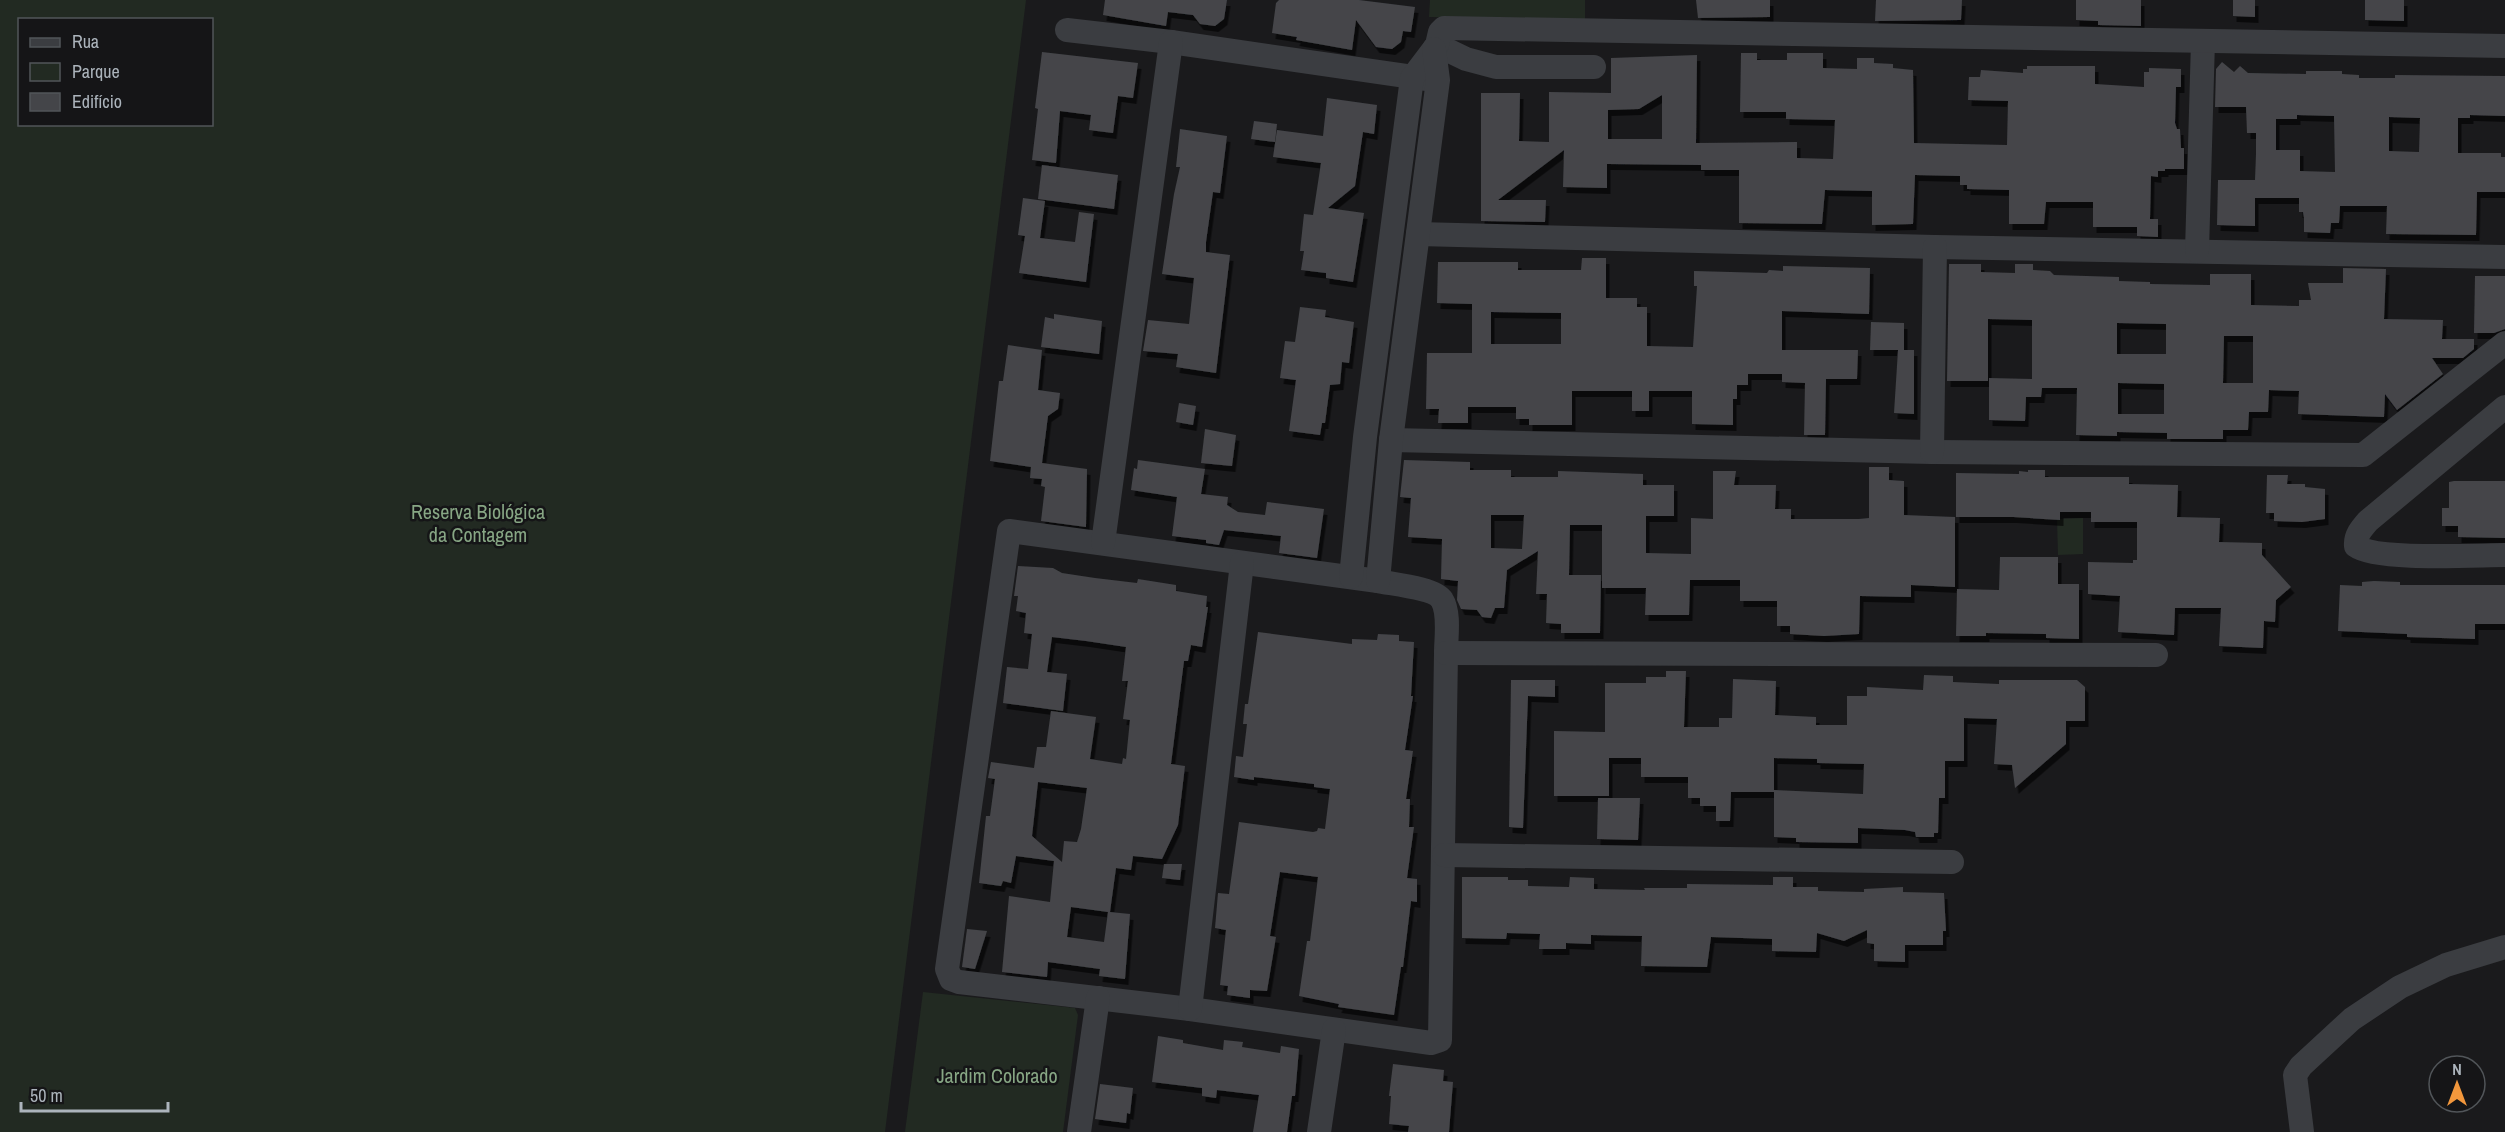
<svg xmlns="http://www.w3.org/2000/svg" width="2505" height="1132" font-family="'Archivo Narrow',sans-serif">
<defs>
<filter id="shadow"><feDropShadow dx="3.5" dy="6" stdDeviation="0" flood-color="#0009"/></filter>
</defs>
<rect width="100%" height="100%" fill="#1a1a1c"/>
<g fill="#222a22" fill-rule="evenodd">
<path d="M0,0H1026L885,1132H0ZM20,20H212V124H20Z"/>
<path d="M1430,0H1585V19L1429,17Z"/>
<path d="M2083,518V554L2058,555L2057,519Z"/>
<path d="M923,992L1075,1008L1078,1015L1063,1132H905Z"/>
</g>
<g fill="#444549" fill-rule="evenodd" filter="url(#shadow)">
<path d="M1105,0H1227L1224,19L1215,26L1200,24L1193,15L1168,12L1166,26L1103,15Z"/>
<path d="M1279,0H1359L1415,7L1411,32L1403,31L1401,42L1392,49L1376,47L1356,20L1352,50L1296,40L1297,37L1272,33L1276,3Z"/>
<path d="M1696,0H1770V17L1698,18Z"/>
<path d="M1876,0H1962L1961,20L1875,21Z"/>
<path d="M2076,0H2141V26L2098,25V21L2076,20Z"/>
<path d="M2233,0H2255V17L2233,16Z"/>
<path d="M2365,0H2404V21L2365,20Z"/>
<path d="M1042,52L1138,63L1133,98L1118,96L1113,133L1089,130L1091,115L1060,111L1056,163L1032,160L1038,109L1035,108Z"/>
<path d="M1741,53H1757V60H1787V53H1823V68L1857,69V58H1874V63L1893,64V68L1913,70L1914,143L2007,145L2008,101L1968,100L1969,77H1980L1981,70L2023,73V69H2027V66H2095V84L2144,87V72H2149V68L2181,69V87H2176L2175,123L2177,129H2180L2181,148H2184V169H2165V171H2158V177L2151,176L2150,219H2158V237L2137,236V227H2093V202H2046L2044,224H2009V190L1967,189V185H1960V176L1915,175L1913,224L1872,225V191L1825,190L1822,224L1739,223V170H1701V165L1607,164V188L1563,187L1564,150L1498,200H1546L1545,222L1481,221V93H1520L1519,141L1549,142V92L1611,93V58L1697,55L1696,143L1797,142V158L1833,159L1835,120L1786,119V112H1740ZM1662,95V139H1608V110L1639,109Z"/>
<path d="M2222,62L2234,72L2240,66L2248,73L2306,74V71H2342V74L2359,75V78H2395V75L2505,76V116L2470,115V118H2458V153H2501V157H2505V192H2477L2476,235L2386,234L2387,206H2340L2339,223H2331L2330,233L2304,232V218L2303,212H2299V198H2255V226L2217,225L2218,180H2255L2256,154V133H2247L2246,107H2215L2216,69ZM2297,115L2334,116L2335,172L2300,171V150H2276V119H2297ZM2389,117L2420,118L2419,152L2389,151Z"/>
<path d="M1327,98L1377,105L1374,134L1363,132L1355,186L1328,208L1364,213L1353,282L1326,278V273L1301,270L1304,251H1300L1304,214L1313,215L1321,163L1273,157L1277,130L1323,136Z"/>
<path d="M1254,121L1277,124L1275,142L1251,139Z"/>
<path d="M1180,129L1227,136L1220,193L1213,192L1206,242V252L1230,255L1216,373L1176,367L1178,354L1143,351L1148,320L1189,324L1194,278L1162,274L1174,194L1180,167H1176Z"/>
<path d="M1042,165L1118,175L1114,209L1038,199Z"/>
<path d="M1023,198L1045,201L1040,238L1075,242L1079,212L1094,214L1086,282L1019,273L1025,236L1018,235Z"/>
<path d="M1582,258H1606V298H1637V307H1647V346L1693,347L1697,286H1694V271L1767,273L1769,270L1783,271V266L1870,268L1869,314L1782,311V350H1858L1857,379H1826L1825,435H1804L1805,383L1782,382V374H1748V385H1737V399H1733V425L1692,424V391H1649V411H1632V391H1572V425H1529V419H1516V407H1468V423H1438L1439,409H1426L1427,353H1472V304L1437,303L1438,262H1518V270H1581ZM1491,312L1561,313V344H1491Z"/>
<path d="M1949,264H1981V272L2015,273V264H2033V270L2050,271L2054,275L2119,277V281L2150,282V284L2210,285V274H2251V305L2299,306V300H2311L2308,283H2343V268L2386,269L2384,319L2443,320L2442,339H2474V349L2463,358H2432L2443,374L2397,410L2385,394L2384,417L2298,414L2299,391L2269,390L2268,412H2249L2248,430H2223V439H2167V433L2117,432V436L2076,435L2077,388H2042L2041,397H2026L2025,421L1989,420V378L2032,379V320L1988,319V381H1947ZM2117,323L2166,324V354H2117ZM2224,336H2253V383H2223ZM2118,383L2164,384V414H2118Z"/>
<path d="M2475,276H2505V329L2494,333H2474Z"/>
<path d="M1300,307L1326,310L1325,317L1354,322L1349,363L1342,362L1340,384L1330,385L1325,423H1322L1320,435L1289,431L1296,380L1280,378L1285,341L1295,342Z"/>
<path d="M1054,314L1102,321L1099,354L1041,347L1045,317L1054,319Z"/>
<path d="M1871,322L1904,323V350H1914V414L1894,413L1898,350H1870Z"/>
<path d="M1008,345L1042,350L1038,390L1060,393L1058,409L1048,416L1042,463L1087,469L1086,527L1041,521L1045,487L1041,486L1042,479L1030,478L1031,467L990,461L999,381H1003Z"/>
<path d="M1179,403L1196,406L1193,425L1176,422Z"/>
<path d="M1205,429L1236,435L1232,466L1201,463Z"/>
<path d="M1138,460L1205,469L1201,494L1228,497L1227,505L1238,512L1265,515L1267,502L1324,509L1317,558L1279,553L1281,536L1224,530L1219,545L1206,543V540L1172,536L1177,497L1131,490L1134,468L1137,469Z"/>
<path d="M1404,460L1470,462V470H1511V477H1558V471L1643,474V485H1674V516H1646V553L1691,554V518L1713,519V471H1736L1734,485H1776L1775,509H1791V519H1859L1869,518V467H1889V480L1904,481V515L1955,517V587L1911,585V597L1860,596L1859,634L1824,636L1790,634V626H1777V601H1740V580H1690L1689,615H1645L1646,588H1602V525H1570L1569,575H1601L1600,633H1561V624L1546,623L1547,594H1536L1538,551L1507,570L1504,608H1495L1491,618L1482,617L1477,610L1461,609L1457,600L1458,581L1441,579L1442,539L1408,537L1411,498L1400,497ZM1491,515H1524L1522,549L1491,548Z"/>
<path d="M2028,470H2045V477H2129V484L2178,485L2177,517L2220,518L2219,542L2262,543V555L2291,587L2276,600L2275,622L2264,621L2263,648L2219,646L2221,608H2175L2174,635L2118,632L2120,596L2088,594V562L2133,563V560H2137V522H2091V512H2060V520L2013,517H1956V473L2019,474V471L2028,472Z"/>
<path d="M2267,475H2288L2287,484H2305V487L2325,489V519L2302,522L2274,521V513H2266Z"/>
<path d="M2454,481H2505V538L2458,537V526H2442V508H2449V482Z"/>
<path d="M2000,557H2058V584H2079V639L2046,638V634L1986,633V636H1956L1957,589L1999,590Z"/>
<path d="M1018,566L1053,568L1062,573L1095,578L1137,583L1138,579L1176,585V591L1207,596L1206,607H1208L1202,647L1191,645L1188,661H1184L1171,764L1185,766L1178,825L1162,859L1133,856L1131,870L1116,868L1110,912L1130,914L1125,979L1099,976L1100,969L1048,962L1047,977L1002,972L1009,896L1050,902L1054,861L1016,856L1011,883L1003,881L1001,886L979,883L986,816H990L995,779L988,778L991,762L1034,768L1037,747H1046L1051,711L1096,717L1090,759L1122,764L1123,758L1126,759L1130,720L1123,719L1128,681H1122L1126,647L1086,641L1052,637L1047,672L1067,674L1063,711L1003,703L1007,667L1028,669L1032,634L1024,633L1026,613L1016,611L1018,596H1014ZM1038,782L1087,788L1081,829L1077,842L1064,841L1062,862L1032,836ZM1071,907L1108,912L1104,942L1067,937Z"/>
<path d="M2374,581L2400,582V585H2505V624H2475V639L2407,637V634L2338,631L2340,585L2362,586V582Z"/>
<path d="M1258,632L1352,644V639L1377,640L1378,634L1399,635V641L1414,642L1411,696H1413L1405,750L1413,751L1406,799H1410L1409,827H1414L1407,878L1417,879V902L1411,901L1403,967H1401L1394,1015L1338,1007L1339,1004L1299,996L1307,941H1310L1318,877L1280,872L1270,936L1276,937L1267,991L1250,990V998L1227,995L1228,986L1220,985L1226,930L1215,928L1218,893L1229,894L1239,822L1313,832L1317,831L1318,828L1325,829L1330,789L1314,787V784L1254,777V780L1234,777L1236,756L1243,757L1247,724H1243L1245,704H1248Z"/>
<path d="M1666,671H1686L1684,727H1719V718H1732L1733,679L1776,681L1775,715L1816,717V725H1847V696H1867V687L1923,690L1924,675L1953,676V682L1999,684V680H2077L2085,687V721H2066V744L2015,788L2012,765L1994,764L1997,719L1964,718V761H1945V798H1939L1938,833H1934V837H1916L1915,832L1905,830L1858,828V843L1796,842V838L1774,837V790L1863,794L1864,764L1817,763V759L1774,758V792H1731L1730,821H1716V806H1700V798H1688V777H1641V758H1609V796H1554V731L1605,732V683H1646V677H1666Z"/>
<path d="M1511,680H1555V697L1528,696L1523,828L1509,827Z"/>
<path d="M1598,798H1640L1638,840L1597,839Z"/>
<path d="M1164,864H1182L1180,880L1162,878Z"/>
<path d="M1462,877H1508V880H1528V886L1569,887L1570,877L1594,878V889L1645,890L1644,888H1687V884L1773,885V877H1793V887H1818V891L1864,892V889L1903,887V892L1944,893L1946,931H1943V945H1905V962L1874,961V944L1867,943V930L1844,941L1817,933L1816,952L1772,951V939L1711,937L1707,967L1641,966L1642,936L1591,935V944L1566,943V949H1539L1540,934L1507,933L1506,939L1462,938Z"/>
<path d="M967,929L987,931L975,969L962,967Z"/>
<path d="M1158,1036L1183,1040V1043L1223,1050L1224,1040L1243,1042L1242,1047L1280,1053L1281,1046L1299,1049L1295,1096H1292L1287,1132H1253L1259,1095L1217,1090L1216,1098L1202,1096V1088L1152,1082Z"/>
<path d="M1393,1064L1444,1070L1443,1081L1453,1082L1449,1132H1408L1409,1126L1389,1124L1391,1096H1389Z"/>
<path d="M1100,1084L1133,1088L1130,1114L1127,1113L1126,1123L1095,1119Z"/>
</g>
<g fill="none" stroke-linecap="round" stroke-linejoin="round">
<g stroke="#3b3d41" stroke-width="24">
<path d="M1067,30L1171,42L1427,79"/>
<path d="M1437,45L1466,59L1496,67H1594"/>
<path d="M1418,234L1935,247L2505,257"/>
<path d="M2197,251L2203,41"/>
<path d="M2505,407L2368,521C2361,529 2355,536 2356,546C2376,561 2476,555 2505,555"/>
<path d="M1391,440L1932,452L2363,455L2505,343"/>
<path d="M1932,452L1935,247"/>
<path d="M1009,531L1378,581C1391,584 1435,588 1442,600C1450,613 1446,638 1446,653L1440,1040L1431,1043L1190,1009L959,982L951,979L947,969Z"/>
<path d="M1103,543L1171,42"/>
<path d="M1351,577L1365,437L1412,78L1437,45L1440,32L1444,28L2505,46"/>
<path d="M1378,581L1391,440L1438,80L1434,49"/>
<path d="M1446,653L2156,655"/>
<path d="M1444,855L1952,862"/>
<path d="M1190,1009L1242,563"/>
<path d="M1079,1132L1098,998"/>
<path d="M1319,1132L1334,1030"/>
<path d="M2302,1132L2295,1075L2301,1066L2352,1019L2400,987L2446,965L2505,947"/>
</g>
</g>
<g text-anchor="middle" dominant-baseline="central" stroke-width="5" stroke-linejoin="round" paint-order="stroke">
<g font-size="20" fill="#87a684" stroke="#151517">
<text x="478" y="511">Reserva Biológica<tspan x="478" dy="23">da Contagem</tspan></text>
<text x="997" y="1075">Jardim Colorado</text>
</g>
</g>
<rect x="18" y="18" width="195" height="108" fill="#151517" stroke="#515559" stroke-width="1.5"/>
<rect x="30" y="38" width="30" height="9" fill="#3b3d41" stroke="#515559" stroke-width="1.5"/>
<text x="72" y="48" font-size="18" fill="#acb4bc">Rua</text>
<rect x="30" y="63" width="30" height="18" fill="#222a22" stroke="#515559" stroke-width="1.5"/>
<text x="72" y="78" font-size="18" fill="#acb4bc">Parque</text>
<rect x="30" y="93" width="30" height="18" fill="#444549" stroke="#515559" stroke-width="1.5"/>
<text x="72" y="108" font-size="18" fill="#acb4bc">Edifício</text>
<g transform="translate(2457 1084)"><circle r="28" fill="#151517" stroke="#515559" stroke-width="1.5"/>
<path d="M0-4.5L10 22L0 15L-10 22Z" fill="#f2973c"/>
<text y="-9" font-size="16" font-weight="bold" text-anchor="middle" fill="#acb4bc">N</text>
</g>
<path d="M21 1102v9h147v-9" fill="none" stroke="#acb4bc" stroke-width="3"/>
<text x="30" y="1102" font-size="18" fill="#acb4bc" stroke="#151517" stroke-width="4.5" paint-order="stroke">50 m</text>
</svg>
